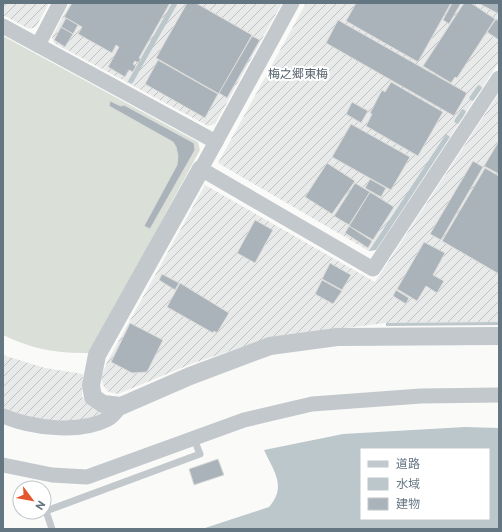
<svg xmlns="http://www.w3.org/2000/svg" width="502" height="532" font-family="Commissioner,'Noto Sans JP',sans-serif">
<defs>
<pattern id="industrial-furrows" width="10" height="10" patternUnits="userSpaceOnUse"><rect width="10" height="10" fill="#e8e9e9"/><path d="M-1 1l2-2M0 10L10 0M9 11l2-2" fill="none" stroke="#c0c1c2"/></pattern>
</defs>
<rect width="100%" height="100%" fill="#fafaf8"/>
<g fill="url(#industrial-furrows)">
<path d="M3,3H49L36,27L29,29L3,15Z"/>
<path d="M70,3H282L215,124L208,126L54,43L52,37Z"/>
<path d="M306,3H499V62L376,250L369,251L218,163Z"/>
<path d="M499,93V322L386,323L272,337L191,364L118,394L109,392L104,387L101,378L107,362L205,185L375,282Z"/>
<path d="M3,355L45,368L83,374L82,397L106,416L58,424L3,411Z"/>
</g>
<path fill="#dadfd7" d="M3,36L198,142L200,150L90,353C58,354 32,349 3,335Z"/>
<g fill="#bbc7cb" fill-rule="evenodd">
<path d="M446,134L450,137L376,250L369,251Z"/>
<path d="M499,322V325L386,326V323Z"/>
<path d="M465,427L499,428V529H202L269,507C287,486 274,472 264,450L343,434ZM361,449H489V519H361Z"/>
</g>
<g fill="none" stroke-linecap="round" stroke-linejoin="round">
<g stroke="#bbc7cb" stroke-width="5">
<path d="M131,81L175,3"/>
<path d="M472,98L479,88"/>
<path d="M457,121L463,112"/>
</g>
</g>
<g fill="#aab3b9" stroke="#dcdcda">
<path d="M72,3H170L139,58L141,59L138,63L135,61L133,64L136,66L133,72L129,70L125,77L108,67L119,47L116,45L112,53L78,34L82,27L64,17Z"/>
<path d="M187,3H196L252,35L219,94L156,58Z"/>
<path d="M356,3H451L418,62L346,21Z"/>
<path d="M452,3H461L449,24L443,20Z"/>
<path d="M464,3H471L495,19L457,78L455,77L451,83L423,66Z"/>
<path d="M478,3H499V14Z"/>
<path d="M66,18L78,25L73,34L61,27Z"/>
<path d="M496,19L499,21V40L487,32Z"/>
<path d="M338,20L467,93L454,116L326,43Z"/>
<path d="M61,27L73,34L65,47L54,40Z"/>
<path d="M252,36L260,40L227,98L219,93Z"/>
<path d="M158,60L218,94L205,118L145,84Z"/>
<path d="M391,82L443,112L418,156L366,126L372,114L370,113L382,90L385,92Z"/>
<path d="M110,101L121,106L124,105L194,143L195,150L150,229L144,226L177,165L178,156L176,147L173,142L109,106Z"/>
<path d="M352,102L368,111L361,123L346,114Z"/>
<path d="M351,124L410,157L391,190L332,157Z"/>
<path d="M499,141V174L484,166Z"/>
<path d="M473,161L483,167L441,240L430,234Z"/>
<path d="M327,163L355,181L332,214L305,197Z"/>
<path d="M485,168L499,176V274L442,241Z"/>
<path d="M370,179L386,188L381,197L365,188Z"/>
<path d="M355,183L370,192L349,225L334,216Z"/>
<path d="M370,192L394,207L373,240L349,226Z"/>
<path d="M255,220L273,230L255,263L237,253Z"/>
<path d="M349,226L372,241L368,248L345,233Z"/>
<path d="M424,242L445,253L433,275L444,281L437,293L426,286L417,301L397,289Z"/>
<path d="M330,263L351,275L342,290L322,279Z"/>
<path d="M162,274L179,283L175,290L159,280Z"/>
<path d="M322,280L342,291L333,304L315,294Z"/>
<path d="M180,283L229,313L217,333L214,331L213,333L167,307Z"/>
<path d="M396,290L409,298L406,304L393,296Z"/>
<path d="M130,323L163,340L147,372L132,373L111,362Z"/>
<path d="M218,459L224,475L194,485L189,469Z"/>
</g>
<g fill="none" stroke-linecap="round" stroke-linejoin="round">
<path stroke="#c3c8cc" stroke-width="7" d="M52,529L46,511L200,454L194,439"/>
<g stroke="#c3c8cc" stroke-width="15">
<path d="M292,3L201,169L373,269L499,78"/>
<path d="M3,26L216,142"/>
<path d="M38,45L60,3"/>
<path d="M3,416C32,428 79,434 108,419C113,417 117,410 121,406"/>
<path d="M3,465L52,475L87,477L244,420L312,404L421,396L499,395"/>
</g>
<path stroke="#c3c8cc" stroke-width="18" d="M201,169L97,355L91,385L93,397L103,404L121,406L190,376L270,346L337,337L499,336"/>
</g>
<g text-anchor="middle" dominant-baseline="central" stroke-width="4" stroke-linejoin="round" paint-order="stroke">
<g font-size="12" fill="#57646e" stroke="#fff">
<text x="298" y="73">梅之郷東梅</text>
</g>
</g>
<rect width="502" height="532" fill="none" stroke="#657683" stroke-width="8"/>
<rect x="360" y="448" width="130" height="72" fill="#ffffff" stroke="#c1c8cd"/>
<rect x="368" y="461" width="20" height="6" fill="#c3c8cc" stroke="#c1c8cd"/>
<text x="396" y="468" font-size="12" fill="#657683">道路</text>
<rect x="368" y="478" width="20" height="12" fill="#bbc7cb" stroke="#c1c8cd"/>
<text x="396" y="488" font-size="12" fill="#657683">水域</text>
<rect x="368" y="498" width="20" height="12" fill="#aab3b9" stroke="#c1c8cd"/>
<text x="396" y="508" font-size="12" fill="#657683">建物</text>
<g transform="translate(32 500) rotate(122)"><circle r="19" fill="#ffffff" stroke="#c1c8cd"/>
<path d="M0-3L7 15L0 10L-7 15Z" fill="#e4572e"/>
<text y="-6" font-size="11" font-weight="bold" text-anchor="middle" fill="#657683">N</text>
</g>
</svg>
